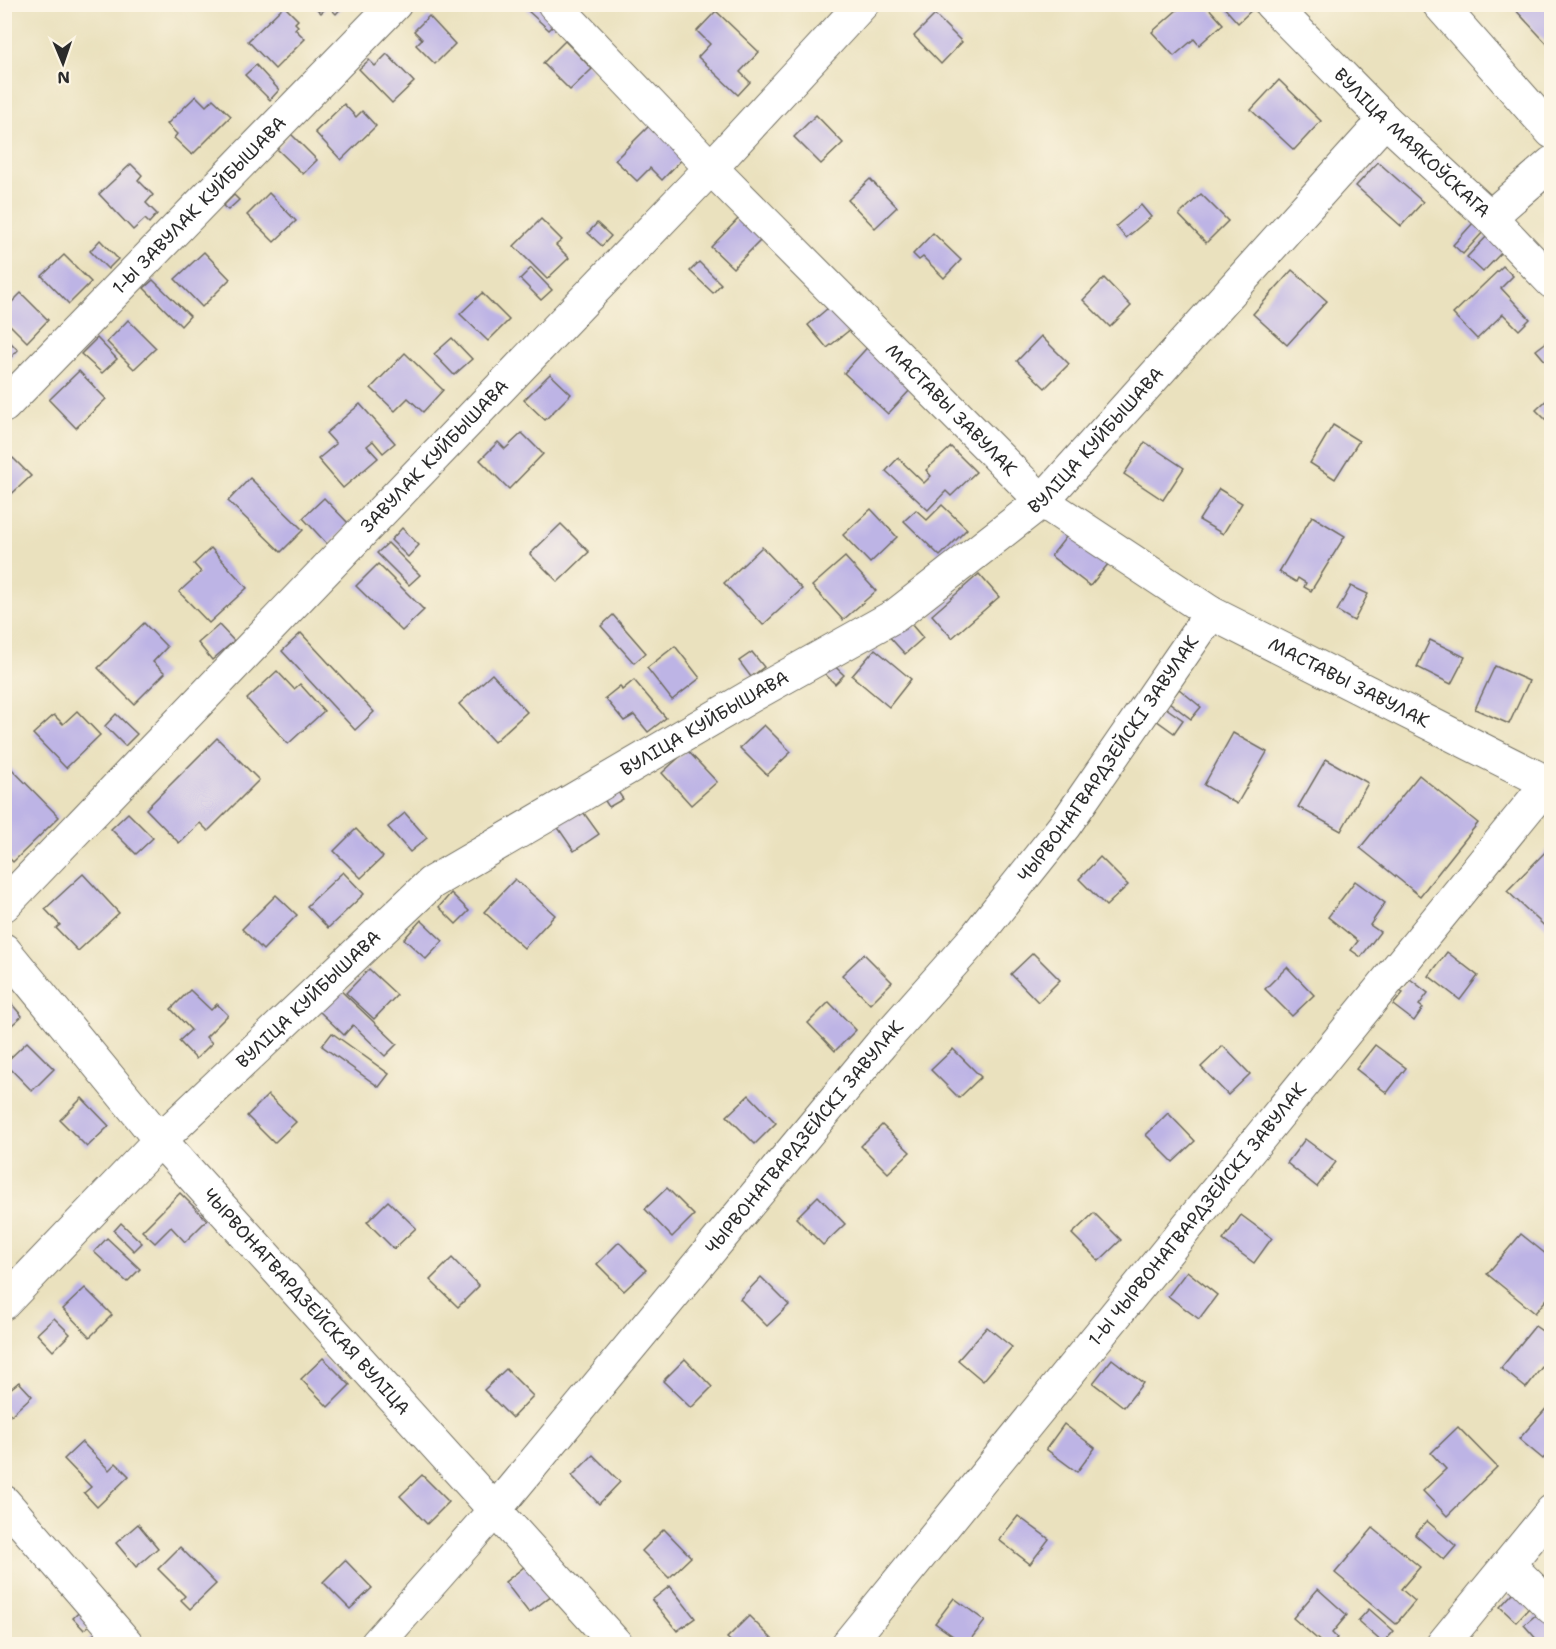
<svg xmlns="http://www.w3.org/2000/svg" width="1556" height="1649" font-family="'Shantell Sans',sans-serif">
<rect width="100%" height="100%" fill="#fcf5e5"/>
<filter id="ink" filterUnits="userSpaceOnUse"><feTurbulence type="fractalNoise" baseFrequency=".0167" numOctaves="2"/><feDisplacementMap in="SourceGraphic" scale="12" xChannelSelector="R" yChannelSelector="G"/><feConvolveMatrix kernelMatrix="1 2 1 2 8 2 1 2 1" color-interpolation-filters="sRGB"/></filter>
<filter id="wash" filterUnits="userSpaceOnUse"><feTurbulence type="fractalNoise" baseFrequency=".008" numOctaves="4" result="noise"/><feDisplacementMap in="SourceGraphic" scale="24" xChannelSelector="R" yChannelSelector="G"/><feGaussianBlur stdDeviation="1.35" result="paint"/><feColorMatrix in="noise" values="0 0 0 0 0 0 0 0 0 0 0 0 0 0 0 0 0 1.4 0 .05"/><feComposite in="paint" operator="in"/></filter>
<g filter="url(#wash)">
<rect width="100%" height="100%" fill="#eae1be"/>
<g id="blocks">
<g fill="#bdb4e5">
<path d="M312,4H345L336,14L328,6L321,13Z"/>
<path d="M532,4H549L566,14L549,30L527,10Z"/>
<path d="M1184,4H1205L1223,24L1199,45L1194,39L1174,56L1152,32Z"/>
<path d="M1221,4H1258L1238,23Z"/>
<path d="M1510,4H1552V49Z"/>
<path d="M284,6L298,20L295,23L298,26L295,29L305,39L275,69L248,41Z"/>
<path d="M716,11L759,52L740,72L750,82L738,95L698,57L710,44L697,31Z"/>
<path d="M935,15L962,42L941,64L914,36Z"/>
<path d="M429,16L455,44L435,64L416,45L422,39L414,31Z"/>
<path d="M565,41L592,69L570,90L543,63Z"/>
<path d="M387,54L414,82L392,103L359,69L369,60L375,66Z"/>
<path d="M256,65L279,90L270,100L245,75Z"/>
<path d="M1279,80L1321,121L1294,150L1251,110Z"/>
<path d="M196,96L206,106L213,99L231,116L192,155L174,138L177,134L167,124Z"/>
<path d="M344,104L356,117L362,111L376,126L341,160L315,132Z"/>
<path d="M816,115L843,143L821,164L794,137Z"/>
<path d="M651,124L688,153L662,180L650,168L637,181L615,160Z"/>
<path d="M291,134L317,160L303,174L277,149Z"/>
<path d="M1378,162L1423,202L1401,226L1356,186Z"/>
<path d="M131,164L142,175L138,180L153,195L146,203L157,214L149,223L145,219L133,230L99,194Z"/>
<path d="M870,179L897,207L875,228L848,200Z"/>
<path d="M269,193L296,221L274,242L247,215Z"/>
<path d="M1201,194L1228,221L1206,243L1179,215Z"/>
<path d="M234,195L239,200L228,210L223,206Z"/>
<path d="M1141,205L1151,217L1126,238L1116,226Z"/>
<path d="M739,218L762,239L733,268L711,247Z"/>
<path d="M541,219L562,240L556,245L569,258L547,279L514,246Z"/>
<path d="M1474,222L1484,231L1463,254L1453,245Z"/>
<path d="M597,223L611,236L602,246L588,233Z"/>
<path d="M933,233L961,260L944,278L923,257L919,260L913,254Z"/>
<path d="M1489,234L1505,249L1483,272L1467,257Z"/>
<path d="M100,240L118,259L108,269L90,251Z"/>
<path d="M204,252L230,279L202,307L175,279Z"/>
<path d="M64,255L91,282L69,304L42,276Z"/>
<path d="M699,262L721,284L713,293L690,271Z"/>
<path d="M1503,266L1513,276L1501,288L1530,319L1519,330L1503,314L1477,339L1453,314Z"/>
<path d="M531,268L552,290L541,300L520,279Z"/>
<path d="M1292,270L1327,301L1287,345L1253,314Z"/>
<path d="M1104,278L1131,306L1110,327L1083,300Z"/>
<path d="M153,280L190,316L181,326L144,288Z"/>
<path d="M21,293L48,320L27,342L5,320V309Z"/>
<path d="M482,293L509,320L488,341L460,314Z"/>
<path d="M841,297L861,321L827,348L808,325Z"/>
<path d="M128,320L156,348L134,369L107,342Z"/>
<path d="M4,336L18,350L4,364Z"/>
<path d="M1041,336L1069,364L1045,388L1017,361Z"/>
<path d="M97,338L117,359L102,373L81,354Z"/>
<path d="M452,338L472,359L454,375L434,354Z"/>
<path d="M1552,338V369L1536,350Z"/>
<path d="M873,341L922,377L888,414L844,373Z"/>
<path d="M405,353L443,390L423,412L408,398L395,411L371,388Z"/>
<path d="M79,371L106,399L76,428L49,400Z"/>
<path d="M550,374L571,394L545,420L524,400Z"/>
<path d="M1552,395V426L1536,410Z"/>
<path d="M360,404L395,443L383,453L373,441L367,446L378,458L343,488L318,459L336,444L326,433Z"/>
<path d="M1333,425L1359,441L1335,479L1310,463Z"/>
<path d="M522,433L543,454L509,489L480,460L498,442L505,449Z"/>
<path d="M1145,442L1184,468L1163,500L1124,474Z"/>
<path d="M951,447L976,472L951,496L946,491L928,510L886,471L898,458L924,483L931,476L926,470Z"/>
<path d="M13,458L31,476L4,501V467Z"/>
<path d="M250,478L303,530L281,552L228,501Z"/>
<path d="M1219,489L1242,503L1223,534L1199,520Z"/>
<path d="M324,498L349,524L328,545L303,518Z"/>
<path d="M942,505L967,529L940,556L904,521L916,510L927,520Z"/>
<path d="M871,509L897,537L870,563L843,535Z"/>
<path d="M1312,516L1345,536L1311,591L1304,587L1306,583L1298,578L1296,582L1279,572Z"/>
<path d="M561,524L589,552L558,582L530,554Z"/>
<path d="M402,528L419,545L408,557L391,540Z"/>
<path d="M1070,532L1109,563L1090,586L1051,556Z"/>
<path d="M388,543L420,575L409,585L377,553Z"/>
<path d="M762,547L802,589L763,625L724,583Z"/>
<path d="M211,548L247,588L209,623L179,592L201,572L194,564Z"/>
<path d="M845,557L876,591L843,620L812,586Z"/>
<path d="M378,564L424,610L402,631L356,586Z"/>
<path d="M979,574L999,597L952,638L932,615Z"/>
<path d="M1351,586L1368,594L1354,621L1337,611Z"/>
<path d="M613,615L646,653L634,663L601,626Z"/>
<path d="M905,617L923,638L905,654L886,633Z"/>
<path d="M144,623L167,647L153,662L165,673L134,704L98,668Z"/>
<path d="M219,625L234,641L212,660L198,643Z"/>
<path d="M301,633L374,712L355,730L282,651Z"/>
<path d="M1430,640L1465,657L1451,684L1417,667Z"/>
<path d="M675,646L700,678L672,700L647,668Z"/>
<path d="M875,649L911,679L889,707L852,676Z"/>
<path d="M752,652L764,667L751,677L739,661Z"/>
<path d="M826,658L844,675L835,684L818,667Z"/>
<path d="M1495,666L1529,681L1509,724L1475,709Z"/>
<path d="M277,671L294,689L300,684L324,711L288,744L247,699Z"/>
<path d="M492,674L527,712L494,742L459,704Z"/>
<path d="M634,680L666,718L648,732L634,715L624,721L605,698L620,686L622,690Z"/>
<path d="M1179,689L1201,707L1191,719L1169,702Z"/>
<path d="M1166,708L1183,720L1174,733L1156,720Z"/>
<path d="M77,711L100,735L66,768L33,734L54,715L63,724Z"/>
<path d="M116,714L137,734L125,746L105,726Z"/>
<path d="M764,725L791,752L767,775L740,748Z"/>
<path d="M1233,733L1267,752L1237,804L1204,785Z"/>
<path d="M217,738L259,780L208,831L200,823L179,843L146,809Z"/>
<path d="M687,750L717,782L691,805L662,773Z"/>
<path d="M1326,759L1368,783L1341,831L1298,807Z"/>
<path d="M4,761L59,817L13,862L4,853Z"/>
<path d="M1419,775L1478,823L1420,896L1360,848Z"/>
<path d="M611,782L623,799L609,807L598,790Z"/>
<path d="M576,802L599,834L574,851L552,819Z"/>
<path d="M128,813L153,838L136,854L111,829Z"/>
<path d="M405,813L427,838L410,852L388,827Z"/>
<path d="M356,829L383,857L361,878L334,851Z"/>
<path d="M1552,845V933L1507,891Z"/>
<path d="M1100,857L1128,885L1106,906L1079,879Z"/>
<path d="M343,872L364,894L328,928L307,906Z"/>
<path d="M83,874L119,913L78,951L56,928L60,925L45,909Z"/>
<path d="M515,879L555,915L524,948L484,912Z"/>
<path d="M1355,881L1385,903L1370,925L1380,932L1361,957L1351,950L1358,941L1328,917Z"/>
<path d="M451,893L469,911L456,924L439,907Z"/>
<path d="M276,895L297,915L263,950L242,929Z"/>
<path d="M421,920L443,941L426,959L404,939Z"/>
<path d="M1447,952L1478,976L1460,1000L1429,976Z"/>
<path d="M1033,953L1060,980L1038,1002L1011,974Z"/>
<path d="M864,954L892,982L870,1004L842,975Z"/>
<path d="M1287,967L1314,995L1292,1016L1265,989Z"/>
<path d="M369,969L397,995L374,1019L346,993Z"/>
<path d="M1410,979L1428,993L1419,1005L1423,1008L1414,1021L1393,1005L1403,993L1400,991Z"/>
<path d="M338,988L397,1044L385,1056L353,1025L344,1035L318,1010Z"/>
<path d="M190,990L211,1010L217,1004L228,1015L206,1037L212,1043L196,1059L179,1041L191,1030L171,1009Z"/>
<path d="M10,1002L22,1016L4,1032V1007Z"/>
<path d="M829,1002L856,1030L835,1051L808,1023Z"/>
<path d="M332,1033L389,1074L379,1087L322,1046Z"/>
<path d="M27,1042L54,1069L32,1091L5,1063Z"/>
<path d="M1375,1045L1406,1068L1387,1093L1356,1069Z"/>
<path d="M1223,1046L1250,1074L1228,1095L1201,1067Z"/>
<path d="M953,1049L981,1077L959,1098L931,1070Z"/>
<path d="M268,1095L296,1122L274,1143L247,1116Z"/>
<path d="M749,1095L776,1123L755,1144L727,1116Z"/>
<path d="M82,1098L109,1126L87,1147L60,1120Z"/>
<path d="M1168,1113L1195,1141L1173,1162L1146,1135Z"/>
<path d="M882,1125L910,1152L888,1173L861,1146Z"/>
<path d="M1305,1139L1336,1162L1317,1187L1287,1163Z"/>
<path d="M667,1188L694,1215L672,1237L645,1209Z"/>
<path d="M180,1193L207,1220L185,1242L171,1227L155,1243L142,1231Z"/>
<path d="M818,1196L845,1224L823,1245L796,1218Z"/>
<path d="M388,1201L416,1228L394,1249L367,1222Z"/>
<path d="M1094,1213L1121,1240L1099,1261L1072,1234Z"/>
<path d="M1241,1215L1272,1238L1254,1263L1223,1240Z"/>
<path d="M121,1223L142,1243L134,1251L114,1231Z"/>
<path d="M1521,1234L1552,1259V1293L1535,1313L1487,1274Z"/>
<path d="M107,1238L140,1269L127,1282L94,1252Z"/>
<path d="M619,1242L646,1270L624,1291L597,1264Z"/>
<path d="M452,1258L479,1286L458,1307L430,1280Z"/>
<path d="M1187,1271L1217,1295L1199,1319L1168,1296Z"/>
<path d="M761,1277L789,1305L767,1326L740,1299Z"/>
<path d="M85,1288L112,1315L90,1337L63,1309Z"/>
<path d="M54,1318L70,1334L53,1351L37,1334Z"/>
<path d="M1535,1326L1552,1338V1375L1542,1367L1526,1388L1501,1368Z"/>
<path d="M987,1327L1012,1347L983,1381L958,1360Z"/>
<path d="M323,1358L350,1385L328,1407L301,1379Z"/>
<path d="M685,1359L712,1387L691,1408L663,1381Z"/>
<path d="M1112,1359L1143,1383L1124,1407L1093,1383Z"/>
<path d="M506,1369L533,1396L512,1418L484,1390Z"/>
<path d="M19,1382L32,1396L11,1415L4,1407V1394Z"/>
<path d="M1552,1402V1449L1543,1459L1519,1439Z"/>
<path d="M1064,1424L1095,1448L1077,1472L1046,1449Z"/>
<path d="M1458,1427L1497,1467L1447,1516L1423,1491L1446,1469L1431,1453Z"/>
<path d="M82,1442L109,1470L116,1463L129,1476L97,1507L84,1493L91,1487L64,1459Z"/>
<path d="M593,1455L620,1482L599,1504L572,1476Z"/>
<path d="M422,1475L449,1502L427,1524L400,1496Z"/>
<path d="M1018,1516L1049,1539L1030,1564L999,1540Z"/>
<path d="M1427,1521L1456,1546L1444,1560L1415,1535Z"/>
<path d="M138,1524L158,1548L136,1567L116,1543Z"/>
<path d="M1373,1528L1420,1567L1401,1589L1415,1601L1396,1624L1335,1573Z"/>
<path d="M664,1529L691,1557L669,1578L642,1551Z"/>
<path d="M180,1547L216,1584L190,1609L181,1600L185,1596L158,1569Z"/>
<path d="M345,1560L372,1588L350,1609L323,1582Z"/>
<path d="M529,1563L553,1594L529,1613L505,1582Z"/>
<path d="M1527,1578L1543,1593L1516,1622L1500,1607Z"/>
<path d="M670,1586L695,1618L677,1631L652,1600Z"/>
<path d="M1318,1589L1347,1615L1332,1633L1337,1638L1330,1644H1323L1293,1618Z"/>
<path d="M954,1598L985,1621L967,1644H964L935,1623Z"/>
<path d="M1552,1601V1644H1536L1539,1642L1524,1625Z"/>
<path d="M89,1603L101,1615L84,1630L73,1618Z"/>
<path d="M1369,1609L1394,1631L1383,1643L1358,1621Z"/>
<path d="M749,1616L777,1644H734L727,1638Z"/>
<path d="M103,1624L124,1644H85Z"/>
</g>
</g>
</g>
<g filter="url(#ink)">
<use href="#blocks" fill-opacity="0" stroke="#6e6b5e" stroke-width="1.5"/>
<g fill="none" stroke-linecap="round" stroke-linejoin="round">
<defs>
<g id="minor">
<path id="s1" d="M554,4L711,168L1042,501L1211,613L1552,785"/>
<path id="s2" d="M1271,4L1385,120L1490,217L1552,282"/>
<path d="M1439,4L1552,132"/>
<path d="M1490,217L1552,163"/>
<path id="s3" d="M4,406L395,4"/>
<path id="s4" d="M4,905L711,168L862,4"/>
<path id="s5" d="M4,950L160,1140L616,1644"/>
<path id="s6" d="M4,1303L160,1140L431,883L751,696L896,615L1042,501L1385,120"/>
<path d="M4,1502L127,1644"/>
<path d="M1509,1565L1552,1608"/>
<path id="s7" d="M377,1644L494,1511L881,1044L975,938L1065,825L1211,613"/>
<path id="s8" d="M848,1644L1548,783"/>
<path d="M1443,1644L1552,1511"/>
</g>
</defs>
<use href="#minor" stroke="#6e6b5e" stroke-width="35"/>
<use href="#minor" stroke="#fff" stroke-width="33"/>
</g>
</g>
<g text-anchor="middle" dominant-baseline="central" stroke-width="4.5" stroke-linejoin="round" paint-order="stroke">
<g font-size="18" fill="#2b2b2b" stroke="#fcf5e5">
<text stroke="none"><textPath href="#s2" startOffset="198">ВУЛІЦА МАЯКОЎСКАГА</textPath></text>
<text stroke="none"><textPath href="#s3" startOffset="280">1-Ы ЗАВУЛАК КУЙБЫШАВА</textPath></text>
<text stroke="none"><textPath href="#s1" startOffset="568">МАСТАВЫ ЗАВУЛАК</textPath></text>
<text stroke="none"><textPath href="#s6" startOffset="1402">ВУЛІЦА КУЙБЫШАВА</textPath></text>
<text stroke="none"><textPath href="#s4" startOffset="622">ЗАВУЛАК КУЙБЫШАВА</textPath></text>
<text stroke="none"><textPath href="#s1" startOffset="1054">МАСТАВЫ ЗАВУЛАК</textPath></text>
<text stroke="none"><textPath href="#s6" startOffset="916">ВУЛІЦА КУЙБЫШАВА</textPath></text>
<text stroke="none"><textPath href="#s7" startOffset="1149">ЧЫРВОНАГВАРДЗЕЙСКІ ЗАВУЛАК</textPath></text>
<text stroke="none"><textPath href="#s6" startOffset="430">ВУЛІЦА КУЙБЫШАВА</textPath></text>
<text stroke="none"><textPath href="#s7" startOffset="663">ЧЫРВОНАГВАРДЗЕЙСКІ ЗАВУЛАК</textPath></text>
<text stroke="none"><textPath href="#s8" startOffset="554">1-Ы ЧЫРВОНАГВАРДЗЕЙСКІ ЗАВУЛАК</textPath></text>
<text stroke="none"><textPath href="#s5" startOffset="464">ЧЫРВОНАГВАРДЗЕЙСКАЯ ВУЛІЦА</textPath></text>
</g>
</g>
<rect width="1556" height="1649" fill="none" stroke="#fcf5e5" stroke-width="24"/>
<g transform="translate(63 63) rotate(178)" stroke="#fcf5e5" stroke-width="4.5" paint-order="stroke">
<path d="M0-4.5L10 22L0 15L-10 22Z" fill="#2b2b2b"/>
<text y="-9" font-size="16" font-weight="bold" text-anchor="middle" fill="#2b2b2b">N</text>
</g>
</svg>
